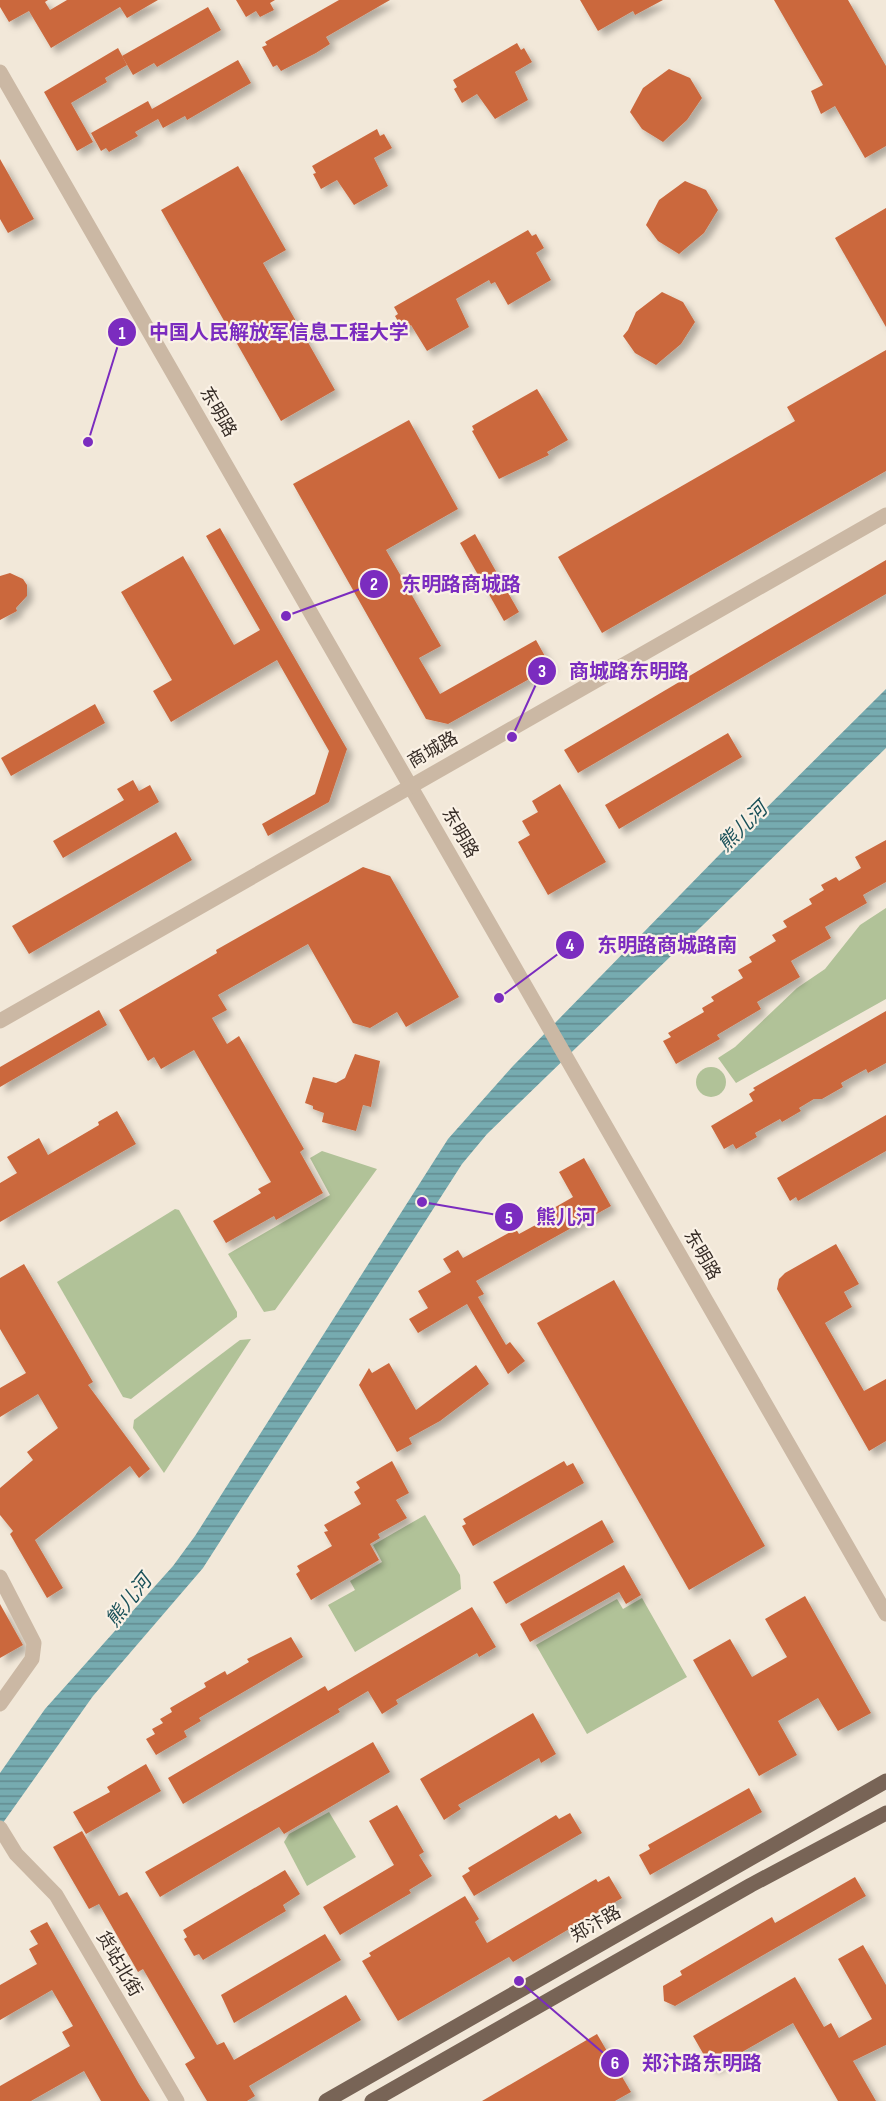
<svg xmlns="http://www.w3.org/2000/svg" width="886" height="2101" font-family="'Sofia Sans Condensed','Noto Sans SC',sans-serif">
<defs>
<pattern id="water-rules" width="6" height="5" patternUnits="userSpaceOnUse" patternTransform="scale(1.5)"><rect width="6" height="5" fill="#76abb0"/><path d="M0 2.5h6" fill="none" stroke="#628b8f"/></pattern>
<filter id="shadow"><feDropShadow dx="5.5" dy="5.5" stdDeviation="3" flood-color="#0004"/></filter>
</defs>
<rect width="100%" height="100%" fill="#f2e8d9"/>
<g fill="#b1c298">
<path d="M886,908V999L736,1083L718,1058L735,1047L797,988L825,969L860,925Z"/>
<circle cx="711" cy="1082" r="15"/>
<path d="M322,1151L377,1169L275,1310L264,1312L228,1254L330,1195L310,1158Z"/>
<path d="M175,1209L179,1210L237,1312V1317L131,1399L123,1397L57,1282Z"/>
<path d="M251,1339L164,1473L133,1428L134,1420L240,1340Z"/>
<path d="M425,1515L460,1575L461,1589L355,1652L328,1605L355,1590L350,1581L382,1562L373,1545Z"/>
<path d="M642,1598L687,1677L587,1734L536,1645L617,1599L623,1609Z"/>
<path d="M329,1812L356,1857L307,1886L284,1842L289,1834Z"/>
</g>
<path fill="url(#water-rules)" d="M886,689V748L487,1134L462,1164L203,1568L93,1696L0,1827V1773L45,1709L173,1566L195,1536L448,1139L513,1066L724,850Z"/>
<g fill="#cb683e" filter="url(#shadow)">
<path d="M0,0H48L45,2L50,10L67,0H158L127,18L120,7L51,48L29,11L9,22L0,7Z"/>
<path d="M236,0H275L270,3L274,10L260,17L256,11L246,17Z"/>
<path d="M339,0H390L326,37L330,44L316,53L281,71L277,65L273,67L262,47L267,45L265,42Z"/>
<path d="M580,0H663L635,15L633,11L598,31Z"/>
<path d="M774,0H848L886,66V146L865,158L835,106L821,114L811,91L823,85Z"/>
<path d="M208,7L221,30L157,67L154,63L133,75L122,56Z"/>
<path d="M517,43L521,50L524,48L532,62L515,72L528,100L495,119L477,94L462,103L454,89L457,87L453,80Z"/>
<path d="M118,48L127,65L105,78L107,82L71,103L93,142L77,151L44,92Z"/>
<path d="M238,60L251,83L187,120L185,116L163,128L158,119L135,132L138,136L109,152L106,148L101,151L91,133L148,101L152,109Z"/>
<path d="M669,69L690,78L702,98L687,120L663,142L642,129L630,112L643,88Z"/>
<path d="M377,129L380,136L384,134L392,148L374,158L388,186L354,205L337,180L321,189L313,174L316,173L312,166Z"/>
<path d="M0,159L34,219L8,233L0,219Z"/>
<path d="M238,166L286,250L263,263L335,390L281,421L161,210Z"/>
<path d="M685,181L706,190L718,210L704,233L679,254L658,241L646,225L659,200Z"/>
<path d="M886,208V327L835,238Z"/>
<path d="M528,230L532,236L536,234L544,248L536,253L551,280L508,305L495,282L491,284L489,280L456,299L469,327L427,351L411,325L403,330L395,316L398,314L394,307Z"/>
<path d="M662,292L683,302L695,322L681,344L656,365L635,353L623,336L628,330L636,312Z"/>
<path d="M886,350V471L602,633L558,557L795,421L787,407Z"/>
<path d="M537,389L568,440L547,452L549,455L499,479L472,431L474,430L472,426Z"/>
<path d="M409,420L458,509L386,550L441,646L419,658L440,694L536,640L551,667L448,724L426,719L293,484Z"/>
<path d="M220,528L347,749L329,802L268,836L262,824L315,794L329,751L277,660L171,722L153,691L172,680L121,592L183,556L234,645L260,630L206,536Z"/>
<path d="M475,534L519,612L504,621L460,543Z"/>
<path d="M886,560V594L578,773L564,750Z"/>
<path d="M10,573L23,579L27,585V596L16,608L17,611L0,620V576Z"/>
<path d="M95,704L105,723L11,776L1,758Z"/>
<path d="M728,733L742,757L619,829L605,805Z"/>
<path d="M133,780L139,791L150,785L159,802L63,858L53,841L124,800L117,789Z"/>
<path d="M560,784L606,862L548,895L518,842L530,835L522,821L538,812L532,801Z"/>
<path d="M176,832L192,860L29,954L12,926Z"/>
<path d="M886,840V882L863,895L867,903L825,927L831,938L791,961L800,977L757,1002L761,1009L717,1035L720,1039L676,1064L663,1041L671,1037L668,1033L704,1012L702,1008L714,1001L711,997L743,978L738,970L752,962L749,957L776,941L772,935L787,927L783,921L812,904L809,899L824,890L821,885L836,877L839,881L861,868L855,857Z"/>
<path d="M363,867L390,876L459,997L406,1027L397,1012L370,1028L353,1023L308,944L218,995L227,1010L212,1018L227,1044L239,1036L304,1149L300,1152L323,1193L276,1220L274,1216L226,1243L213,1221L261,1193L258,1189L271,1182L194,1050L161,1069L154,1057L148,1061L119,1010L217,953L216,950Z"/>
<path d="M99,1010L107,1025L0,1087V1067Z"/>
<path d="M886,1011V1063L868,1073L866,1069L841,1083L843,1087L822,1099H814L799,1108L801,1111L782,1122L780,1119L755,1133L757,1137L736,1149L733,1144L724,1149L711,1126L753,1101L749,1094L755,1090L753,1088Z"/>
<path d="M355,1054L380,1061L371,1107L363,1105L356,1131L322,1122L324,1113L313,1109V1106L305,1103L313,1077L336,1083L345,1078Z"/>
<path d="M117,1111L136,1144L0,1222V1183L17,1173L7,1157L39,1138L48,1155L99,1125L98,1122Z"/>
<path d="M886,1115V1151L798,1201L796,1197L790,1201L777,1178Z"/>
<path d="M584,1158L611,1206L476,1281L484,1294L478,1297L506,1345L510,1342L525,1361L508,1374L467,1304L418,1333L409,1319L428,1308L418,1291L451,1272L443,1259L458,1250L463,1258L516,1229L519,1234L541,1222L538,1217L573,1197L559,1172Z"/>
<path d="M836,1244L859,1284L844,1292L852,1307L825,1323L864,1391L886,1379V1441L869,1451L777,1289L779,1279L785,1273Z"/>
<path d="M24,1264L93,1382L88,1385L150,1469L139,1478L130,1466L35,1540L63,1588L47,1598L10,1534L13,1531L0,1515V1488L33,1460L27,1452L58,1428L38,1394L0,1417V1388L26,1373L0,1329V1278Z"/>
<path d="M614,1280L765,1546L689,1590L537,1323Z"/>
<path d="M389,1363L416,1410L476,1365L489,1384L440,1421L409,1438L412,1444L397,1452L359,1385L369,1368L372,1373Z"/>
<path d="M392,1461L409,1493L396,1500L407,1518L378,1534L380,1538L370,1544L379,1560L311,1600L296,1574L300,1571L297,1566L332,1546L324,1532L328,1531L324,1525L361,1504L354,1492L360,1488L356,1482Z"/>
<path d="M564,1461L567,1466L573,1463L584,1483L473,1546L462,1526L466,1524L463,1519Z"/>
<path d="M602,1520L614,1542L506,1604L493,1582Z"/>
<path d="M624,1565L641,1595L626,1604L619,1592L530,1642L520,1624Z"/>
<path d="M805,1596L871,1713L838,1731L818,1698L778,1721L797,1755L759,1776L693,1660L730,1639L752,1677L787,1657L765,1619Z"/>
<path d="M0,1604L23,1645L0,1658Z"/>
<path d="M472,1607L496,1647L479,1657L477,1653L396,1700L398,1704L382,1714L368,1691L338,1709L340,1712L183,1804L168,1778L325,1686L328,1691Z"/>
<path d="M291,1637L303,1657L199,1718L201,1721L184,1731L187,1737L156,1755L146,1739L155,1734L152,1729L163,1723L160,1719L172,1712L170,1708L206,1687L204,1683L225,1671L227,1675L249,1662L247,1659Z"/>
<path d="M533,1713L556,1754L541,1763L539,1758L458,1805L461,1809L444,1820L420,1779Z"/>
<path d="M373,1742L390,1772L284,1834L279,1827L160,1897L145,1872Z"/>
<path d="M146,1764L161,1791L86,1834L73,1812L110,1792L107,1787Z"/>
<path d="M749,1788L762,1812L650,1875L639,1855L650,1849L648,1845Z"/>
<path d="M397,1805L424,1852L419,1855L432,1876L409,1890L411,1893L340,1935L323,1907L394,1865L369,1821Z"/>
<path d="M570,1813L582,1833L474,1896L462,1876L470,1871L468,1868L556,1815L559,1819Z"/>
<path d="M82,1831L119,1896L127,1892L217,2045L224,2042L234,2060L346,1995L361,2020L249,2086L255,2096L247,2101H207L185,2064L195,2058L143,1969L138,1972L99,1904L89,1909L53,1847Z"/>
<path d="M285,1870L300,1894L283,1905L286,1911L203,1960L199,1954L194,1956L184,1939L187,1937L183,1930Z"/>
<path d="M609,1876L622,1898L513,1962L509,1957L398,2021L362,1961L371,1956L369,1953L465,1896L479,1919L475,1922L487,1943L596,1879L598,1882Z"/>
<path d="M855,1877L866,1896L675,2006L664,2001L663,1986L682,1975L680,1971L772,1917L775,1923Z"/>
<path d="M47,1922L139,2084L150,2101H101L84,2071L31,2101H0V2086L70,2046L62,2032L73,2026L52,1990L0,2020V1985L37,1964L29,1949L38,1944L30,1931Z"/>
<path d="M325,1934L341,1960L234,2023L221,1995Z"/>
<path d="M863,1945L886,1985V2045L853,2061L876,2101H838L793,2023L712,2069L693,2036L795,1977L824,2027L831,2023L839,2038L872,2019L838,1959Z"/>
<path d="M597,2034L631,2092L615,2101H482Z"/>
</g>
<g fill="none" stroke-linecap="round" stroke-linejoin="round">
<g stroke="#cbb8a4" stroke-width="15">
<path d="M0,72L886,1614"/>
<path d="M0,1021L886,515"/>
<path d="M0,1577L34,1643L32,1659L0,1704"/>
<path d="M0,1828L16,1854L56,1895L177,2101"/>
</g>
<g stroke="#786456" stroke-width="15">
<path d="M326,2101L886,1781"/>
<path d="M372,2101L751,1885L886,1813"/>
</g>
</g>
<g text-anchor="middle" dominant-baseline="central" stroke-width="4.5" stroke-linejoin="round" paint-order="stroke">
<g font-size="18" fill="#362c26" stroke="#faf1e5">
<text transform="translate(218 412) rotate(60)">东明路</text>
<text transform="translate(433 750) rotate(-30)">商城路</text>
<text transform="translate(460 833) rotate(60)">东明路</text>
<text transform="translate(702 1255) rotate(60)">东明路</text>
<text transform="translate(596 1924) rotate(-30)">郑汴路</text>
<text transform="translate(119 1964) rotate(60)">货站北街</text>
</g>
<g font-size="20" font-style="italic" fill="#1a5159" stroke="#faf1e5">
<text transform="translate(743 827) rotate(-45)">熊儿河</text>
<text transform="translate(129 1601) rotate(-52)">熊儿河</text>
</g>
</g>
<path fill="none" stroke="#7b2cbf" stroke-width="2" d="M88 442L122 332M286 616L374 584M512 737L542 671M499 998L570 945M422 1202L509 1217M519 1981L615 2063"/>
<g fill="#7b2cbf" stroke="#faf1e5" stroke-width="2">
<circle cx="88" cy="442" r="6"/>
<circle cx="286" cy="616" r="6"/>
<circle cx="512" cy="737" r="6"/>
<circle cx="499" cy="998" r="6"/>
<circle cx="422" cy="1202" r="6"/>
<circle cx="519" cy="1981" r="6"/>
<circle cx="122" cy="332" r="15"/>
<circle cx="374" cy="584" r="15"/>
<circle cx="542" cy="671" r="15"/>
<circle cx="570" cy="945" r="15"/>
<circle cx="509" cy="1217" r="15"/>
<circle cx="615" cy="2063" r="15"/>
</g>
<g font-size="18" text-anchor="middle" font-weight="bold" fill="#fff">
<text x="122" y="339">1</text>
<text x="374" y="590">2</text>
<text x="542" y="677">3</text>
<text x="570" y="951">4</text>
<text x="509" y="1224">5</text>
<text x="615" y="2069">6</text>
</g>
<g font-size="20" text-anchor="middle" font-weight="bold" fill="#7b2cbf" stroke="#faf1e5" stroke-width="4.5" stroke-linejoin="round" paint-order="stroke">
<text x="279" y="339">中国人民解放军信息工程大学</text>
<text x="461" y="591">东明路商城路</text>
<text x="629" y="678">商城路东明路</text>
<text x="667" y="952">东明路商城路南</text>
<text x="566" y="1224">熊儿河</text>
<text x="702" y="2070">郑汴路东明路</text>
</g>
</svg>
